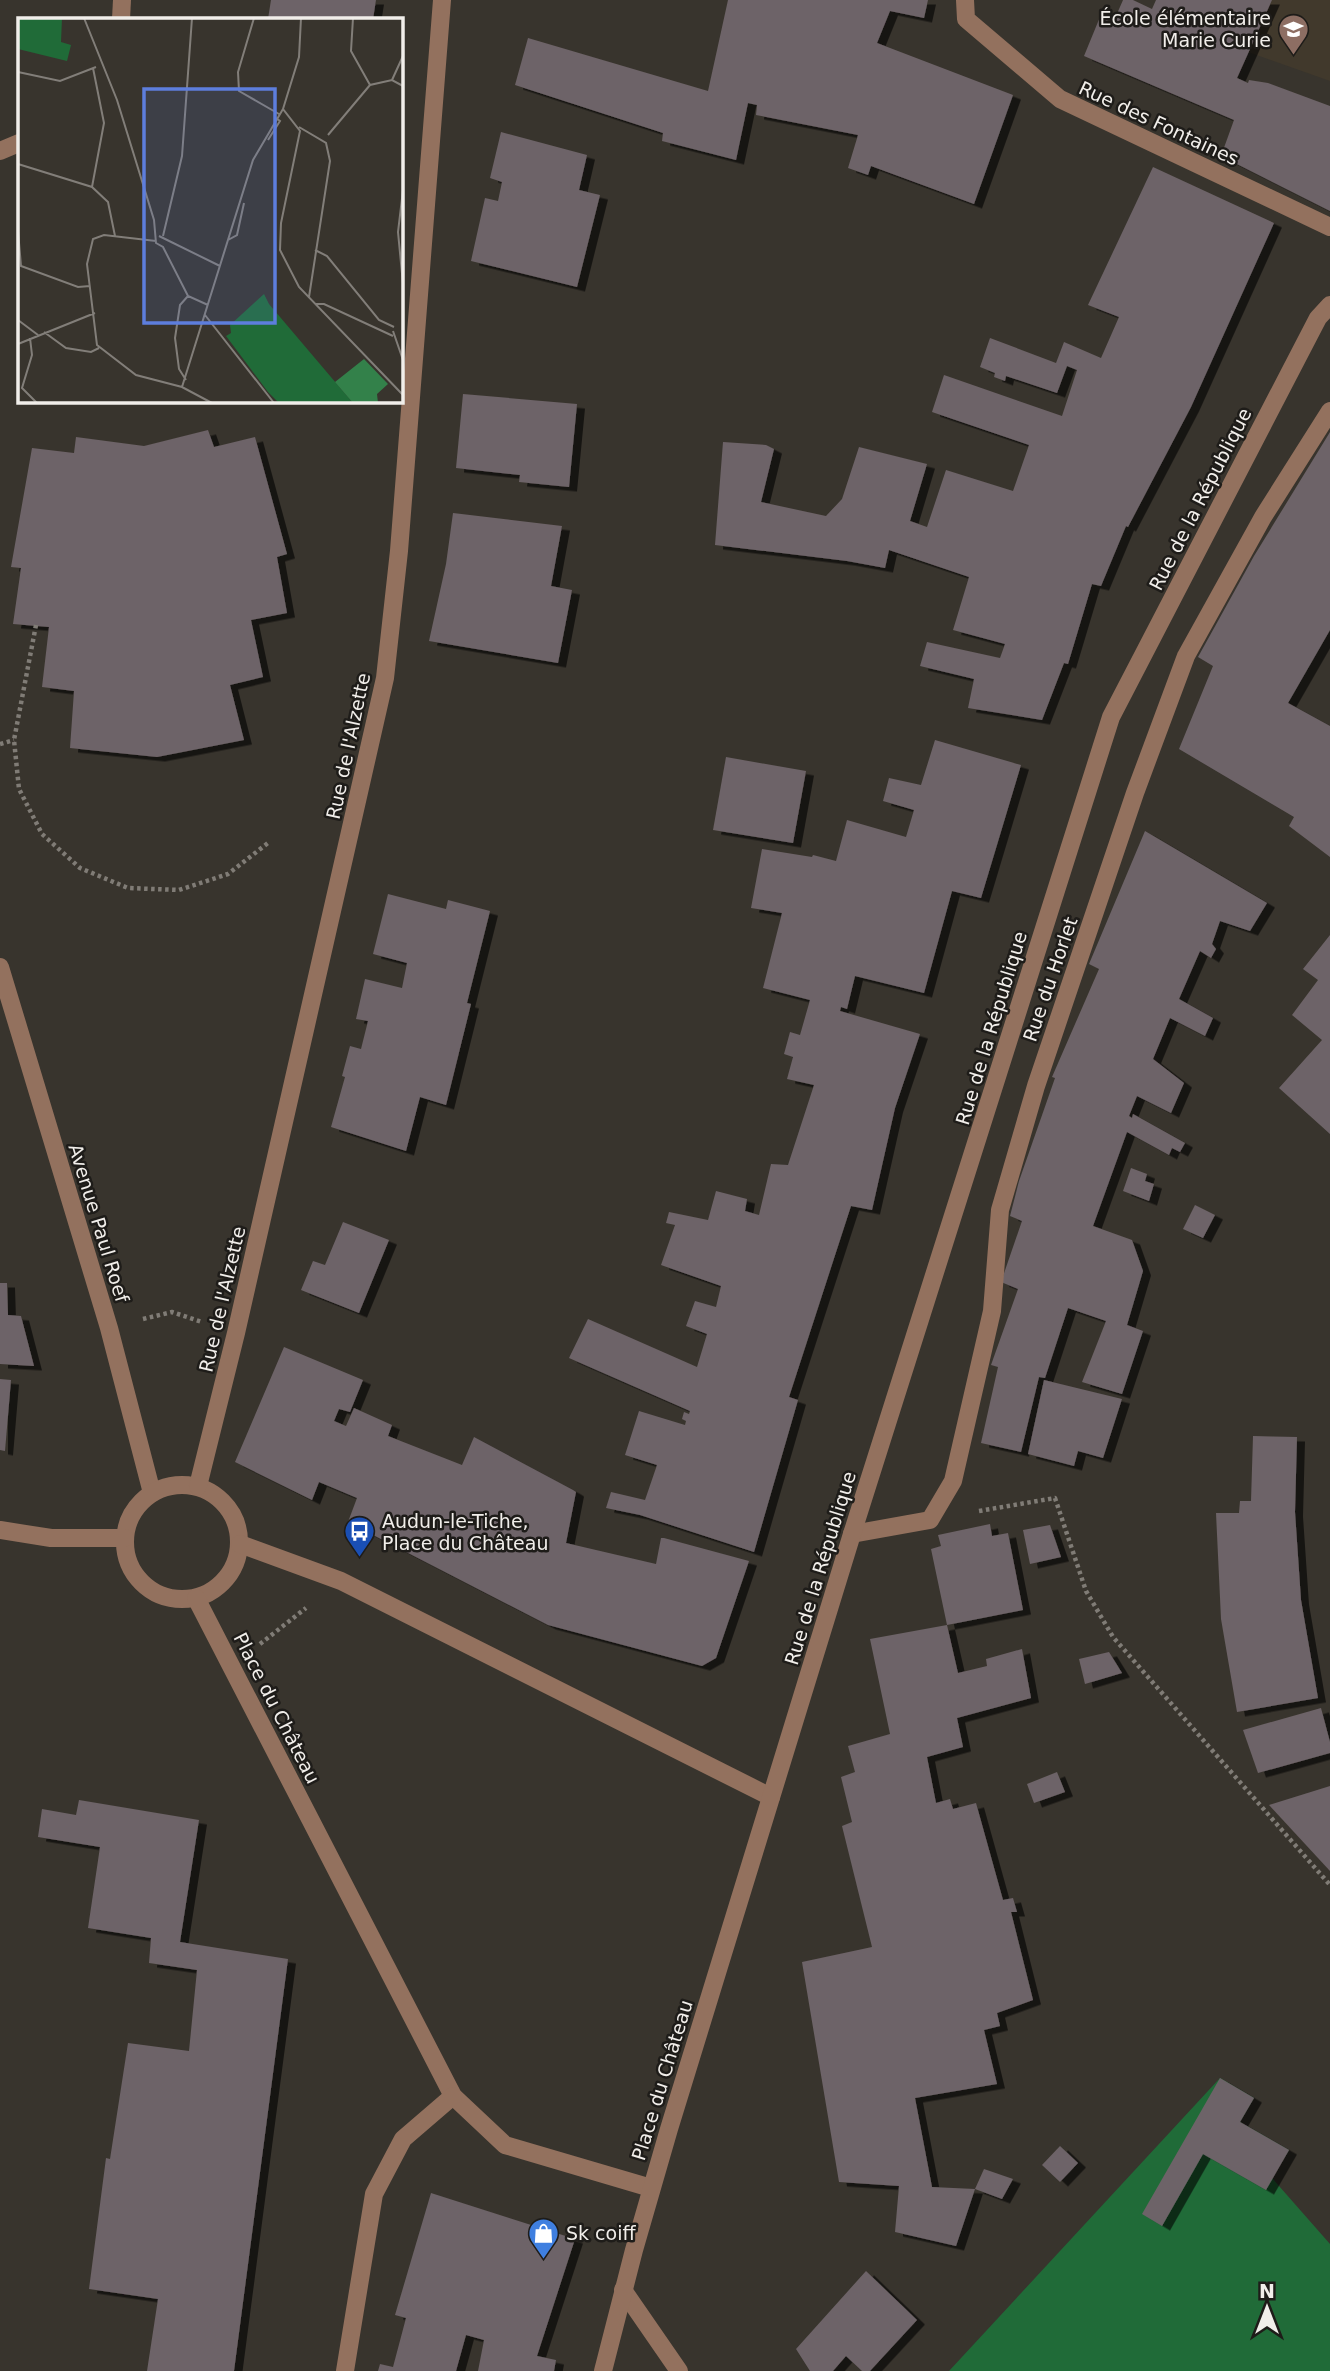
<svg xmlns="http://www.w3.org/2000/svg" width="1330" height="2371" font-family="'DejaVu Sans',sans-serif">
<defs>
<filter id="shadow"><feDropShadow dx="8" dy="4.5" stdDeviation="0" flood-color="#0009"/></filter>
</defs>
<rect width="100%" height="100%" fill="#38342d"/>
<path fill="#41392c" d="M1195,0H1330V81L1186,30Z"/>
<path fill="#206b38" d="M1220,2078L1254,2098L1240,2122L1289,2150L1272,2178L1330,2244V2371H949Z"/>
<g fill="#6d6367" filter="url(#shadow)">
<path d="M271,0H376L373,19H268Z"/>
<path d="M728,0H928L924,18L890,11L877,43L1013,95L974,204L871,166L868,175L848,168L858,135L756,115L757,105L748,103L736,160L662,141L663,133L515,85L528,38L708,91Z"/>
<path d="M1123,0H1133L1152,9L1156,0H1272L1237,78L1248,83L1249,80L1268,83L1330,106V211L1221,156L1234,120L1084,56L1100,17L1113,23Z"/>
<path d="M501,132L587,155L579,190L600,195L577,287L471,261L485,198L498,201L502,182L490,178Z"/>
<path d="M1153,167L1274,223L1191,407L1128,527L1126,526L1101,586L1092,584L1068,664L1064,663L1042,720L968,708L974,679L920,666L927,642L1000,658L1005,644L953,630L969,577L889,550L885,568L847,561L715,545L723,442L766,445L774,449L761,502L826,516L842,499L859,447L927,464L910,521L927,527L946,470L1013,491L1029,445L932,412L944,375L1062,416L1077,370L1067,366L1057,393L1006,376L1005,381L994,377L995,373L980,367L990,338L1056,363L1064,342L1101,358L1119,317L1088,305Z"/>
<path d="M463,394L577,404L569,487L519,482L520,475L456,468Z"/>
<path d="M208,430L214,447L255,437L287,554L277,557L287,613L251,620L263,677L230,685L244,740L157,757L70,748L74,691L42,687L49,627L13,624L21,568L11,567L32,448L74,453L76,437L144,446Z"/>
<path d="M1330,432V630L1288,703L1330,726V857L1289,826L1294,817L1179,749L1213,666L1198,657L1254,556Z"/>
<path d="M453,513L562,526L551,586L572,590L558,663L429,641L446,564Z"/>
<path d="M935,740L1021,765L981,898L952,891L924,993L855,976L847,1009L841,1007L840,1011L920,1034L895,1108L872,1210L851,1206L789,1397L798,1400L754,1552L640,1515L606,1508L611,1492L645,1500L657,1465L625,1455L639,1411L685,1425L686,1421L682,1419L684,1412L689,1414L690,1411L569,1358L588,1319L697,1367L707,1334L686,1326L695,1301L716,1307L721,1286L661,1265L675,1225L666,1223L669,1212L708,1220L716,1191L747,1199L745,1211L759,1215L771,1164L788,1165L814,1085L787,1079L793,1057L784,1054L790,1032L800,1035L810,1000L763,988L782,913L751,908L762,849L812,857L813,855L836,861L847,820L906,837L914,810L883,801L889,778L921,785Z"/>
<path d="M726,757L806,771L793,843L713,830Z"/>
<path d="M1145,831L1267,903L1250,931L1220,921L1212,944L1216,949L1211,958L1200,951L1179,999L1213,1018L1205,1036L1170,1018L1153,1059L1184,1083L1171,1113L1137,1096L1129,1116L1132,1118L1133,1114L1185,1143L1180,1152L1172,1148L1169,1155L1127,1132L1093,1226L1132,1240L1143,1271L1127,1325L1143,1331L1122,1394L1082,1382L1106,1321L1068,1308L1045,1378L1039,1377L1021,1452L981,1443L998,1367L991,1365L1018,1289L1001,1282L1022,1221L1010,1216L1019,1181L1055,1078L1052,1077L1099,969L1089,964Z"/>
<path d="M388,894L446,909L448,900L490,911L467,1003L471,1004L446,1105L420,1097L406,1151L331,1127L345,1077L342,1076L350,1046L361,1049L368,1021L356,1019L365,979L402,988L407,963L373,954Z"/>
<path d="M1330,935V1134L1279,1088L1322,1040L1292,1015L1318,980L1303,969Z"/>
<path d="M1131,1168L1147,1174L1145,1181L1154,1184L1149,1201L1123,1191Z"/>
<path d="M1195,1205L1215,1215L1203,1238L1183,1229Z"/>
<path d="M343,1222L389,1240L359,1313L301,1290L313,1261L325,1265Z"/>
<path d="M0,1283H7L8,1315L21,1316L34,1366L0,1364Z"/>
<path d="M284,1347L363,1380L350,1412L339,1409L334,1421L346,1426L354,1408L392,1425L388,1436L462,1465L474,1437L573,1490L576,1492L566,1543L656,1564L661,1538H664L749,1561L716,1658L702,1666L548,1625L348,1522L357,1498L319,1482L312,1500L235,1462Z"/>
<path d="M0,1379L11,1380L5,1451L0,1450Z"/>
<path d="M1044,1380L1122,1399L1103,1458L1078,1451L1074,1466L1028,1454Z"/>
<path d="M1253,1436L1297,1437L1295,1512L1301,1600L1318,1698L1237,1712L1221,1619L1216,1513H1239L1240,1501H1251Z"/>
<path d="M990,1524L992,1536L1008,1533L1023,1610L947,1625L931,1549L941,1546L938,1535Z"/>
<path d="M1050,1525L1061,1557L1030,1564L1023,1530Z"/>
<path d="M947,1625L958,1673L987,1666L986,1659L1022,1649L1031,1698L957,1718L963,1747L927,1757L936,1803L950,1799L953,1809L976,1803L1003,1900L1013,1898L1017,1912H1011L1033,2000L997,2013L1000,2026L984,2030L997,2084L915,2098L932,2187L975,2189L956,2246L895,2232L899,2186L839,2182L802,1962L872,1947L842,1826L852,1822L841,1777L855,1772L848,1746L890,1734L870,1639Z"/>
<path d="M1109,1652L1122,1673L1085,1684L1079,1659Z"/>
<path d="M1321,1708L1330,1742V1753L1258,1773L1243,1730Z"/>
<path d="M1057,1772L1065,1792L1034,1803L1027,1784Z"/>
<path d="M1330,1786V1871L1269,1805Z"/>
<path d="M79,1800L199,1820L180,1942L288,1959L234,2371H147L158,2299L89,2289L106,2158L110,2159L128,2043L189,2051L197,1970L149,1963L151,1938L88,1928L100,1847L38,1837L42,1809L76,1815Z"/>
<path d="M1220,2078L1254,2098L1240,2122L1289,2150L1266,2190L1203,2154L1162,2226L1142,2214Z"/>
<path d="M1060,2146L1078,2163L1060,2182L1042,2165Z"/>
<path d="M984,2169L1013,2179L1002,2199L975,2189Z"/>
<path d="M431,2193L575,2239L537,2356L556,2360L554,2371H478L484,2340L466,2335L456,2371H378L380,2364L393,2367L406,2318L395,2315Z"/>
<path d="M866,2271L917,2320L870,2371H862L846,2356L833,2371H810L796,2349Z"/>
</g>
<g fill="none" stroke-linecap="round" stroke-linejoin="round">
<g stroke="#807c76" stroke-width="4.5" stroke-dasharray="3.5 3.5" stroke-linecap="butt">
<path d="M36,625L14,740L19,789L42,834L80,868L128,888L179,890L228,874L268,843"/>
<path d="M0,744L14,740"/>
<path d="M143,1319L172,1312L202,1322"/>
<path d="M979,1511L1055,1498L1086,1591L1113,1637L1330,1885"/>
<path d="M260,1644L306,1608"/>
</g>
<g stroke="#93715e" stroke-width="18">
<path d="M965,0L966,19L1060,99L1330,227"/>
<path d="M121,19L122,0"/>
<path d="M0,151L19,143"/>
<path d="M0,967L109,1328L152,1493"/>
<circle cx="182" cy="1542" r="57"/>
<path d="M198,1486L236,1333L385,678L399,551L442,0"/>
<path d="M0,1530L51,1538H125"/>
<path d="M852,1534L930,1520L953,1481L992,1311L1000,1210L1036,1086L1135,793L1186,656L1263,517L1330,411"/>
<path d="M240,1544L341,1581L771,1797"/>
<path d="M196,1598L453,2096L505,2145L651,2188"/>
<path d="M623,2290L679,2371"/>
<path d="M345,2371L374,2194L403,2139L453,2096"/>
<path d="M603,2371L634,2250L669,2129L852,1534L1111,717L1318,318L1330,305"/>
</g>
</g>
<defs>
<symbol id="school-pin" viewBox="-11 -11 22 30"><path d="M0 17L-7.5 6A9.5 9.5 0 1 1 7.5 6Z" fill="#8d6e63" stroke="#1e1c19"/><path d="M0-5L7-2L0 1L-7-2ZM-4 1L0 2.5L4 1V4Q0 6-4 4Z" fill="#fff"/></symbol>
<symbol id="bus-pin" viewBox="-11 -11 22 30"><path d="M0 17L-7.5 6A9.5 9.5 0 1 1 7.5 6Z" fill="#1a4fb4" stroke="#1e1c19"/><path d="M-5-6H5V4H4V6H2V4H-2V6H-4V4H-5ZM-3.5-4V0h7V-4ZM-3.5 1.2v1.5H-2V1.2ZM2 1.2v1.5H3.5V1.2Z" fill="#fff"/></symbol>
<symbol id="shop-pin" viewBox="-11 -11 22 30"><path d="M0 17L-7.5 6A9.5 9.5 0 1 1 7.5 6Z" fill="#3f7fe0" stroke="#1e1c19"/><path d="M-5-2.5h2.3a2.7 3.5 0 0 1 5.4 0H5L5.5 6h-11ZM-1.5-2.5h3a1.5 2.3 0 0 0-3 0Z" fill="#fff"/></symbol>
</defs>
<g fill-rule="evenodd">
<use href="#school-pin" x="1276" y="12" width="35" height="47"/>
<use href="#bus-pin" x="342" y="1514" width="35" height="47"/>
<use href="#shop-pin" x="526" y="2216" width="35" height="47"/>
</g>
<g text-anchor="middle" dominant-baseline="central" stroke-width="5" stroke-linejoin="round" paint-order="stroke">
<g font-size="19" fill="#f1eeea" stroke="#1e1c19" text-anchor="start">
<text x="1271" y="18" text-anchor="end">École élémentaire<tspan x="1271" dy="22">Marie Curie</tspan></text>
<text x="382" y="1521">Audun-le-Tiche,<tspan x="382" dy="22">Place du Château</tspan></text>
<text x="566" y="2233">Sk coiff</text>
</g>
<g font-size="19" fill="#f1eeea" stroke="#1e1c19">
<text transform="translate(1159 123) rotate(25)">Rue des Fontaines</text>
<text transform="translate(1200 499) rotate(-63)">Rue de la République</text>
<text transform="translate(348 746) rotate(-78)">Rue de l'Alzette</text>
<text transform="translate(1050 979) rotate(-71)">Rue du Horlet</text>
<text transform="translate(991 1028) rotate(-73)">Rue de la République</text>
<text transform="translate(99 1223) rotate(73)">Avenue Paul Roef</text>
<text transform="translate(222 1299) rotate(-77)">Rue de l'Alzette</text>
<text transform="translate(820 1568) rotate(-73)">Rue de la République</text>
<text transform="translate(277 1708) rotate(63)">Place du Château</text>
<text transform="translate(662 2080) rotate(-73)">Place du Château</text>
</g>
</g>
<g transform="translate(18 18)">
<rect width="385" height="385" fill="#38342d"/>
<path d="M0,0H44L43,24L53,27L49,43L0,31ZM246,276L251,286L335,385H261L250,374L208,318L213,315L212,307Z" fill="#206b38"/>
<path d="M346,341L370,366L359,376L360,385H335L317,364Z" fill="#33814a"/>
<path fill="none" stroke="#827e79" stroke-width="2" d="M66,0L99,82L136,202L138,225L145,229L170,278L190,287M236,0L220,54L221,73L261,96M283,0L281,39L265,91L282,113L263,205L262,232L281,269L385,377M335,0L333,33L352,67M0,54L42,63L78,49M374,62L385,38M281,109L308,125L312,143L291,279M310,117L352,67L374,62L385,68M250,122L262,103L258,100M0,146L74,169L90,184L97,218M74,169L86,105L75,50M385,172L380,214L385,266M0,213L3,248L60,269L72,268M141,218L202,248M145,218L164,138L174,0M210,222L219,217L226,185M138,223L86,217L75,221L69,246L79,327L118,357L164,369L194,385M297,232L309,238L361,302L376,309M298,286H306L375,318M187,297L256,385M0,302L20,317M375,313L385,342M26,314L48,330L73,334L81,330M12,320L14,337L4,370L19,385M0,326L77,295M168,362L161,351L157,320L162,287L170,278M164,369L235,142L265,91"/>
<path fill="#5d7edd" fill-opacity="0.15" stroke="#5d7edd" stroke-width="3.5" d="M126,71H257V305H126Z"/>
<rect width="385" height="385" fill="none" stroke="#f1eeea" stroke-width="3.5"/>
</g>
<g transform="translate(1267 2308)" stroke="#1e1c19" stroke-width="5" paint-order="stroke">
<path d="M0-5L12 26L0 18L-12 26Z" fill="#f1eeea"/>
<text y="-10" font-size="19" font-weight="bold" text-anchor="middle" fill="#f1eeea">N</text>
</g>
</svg>
